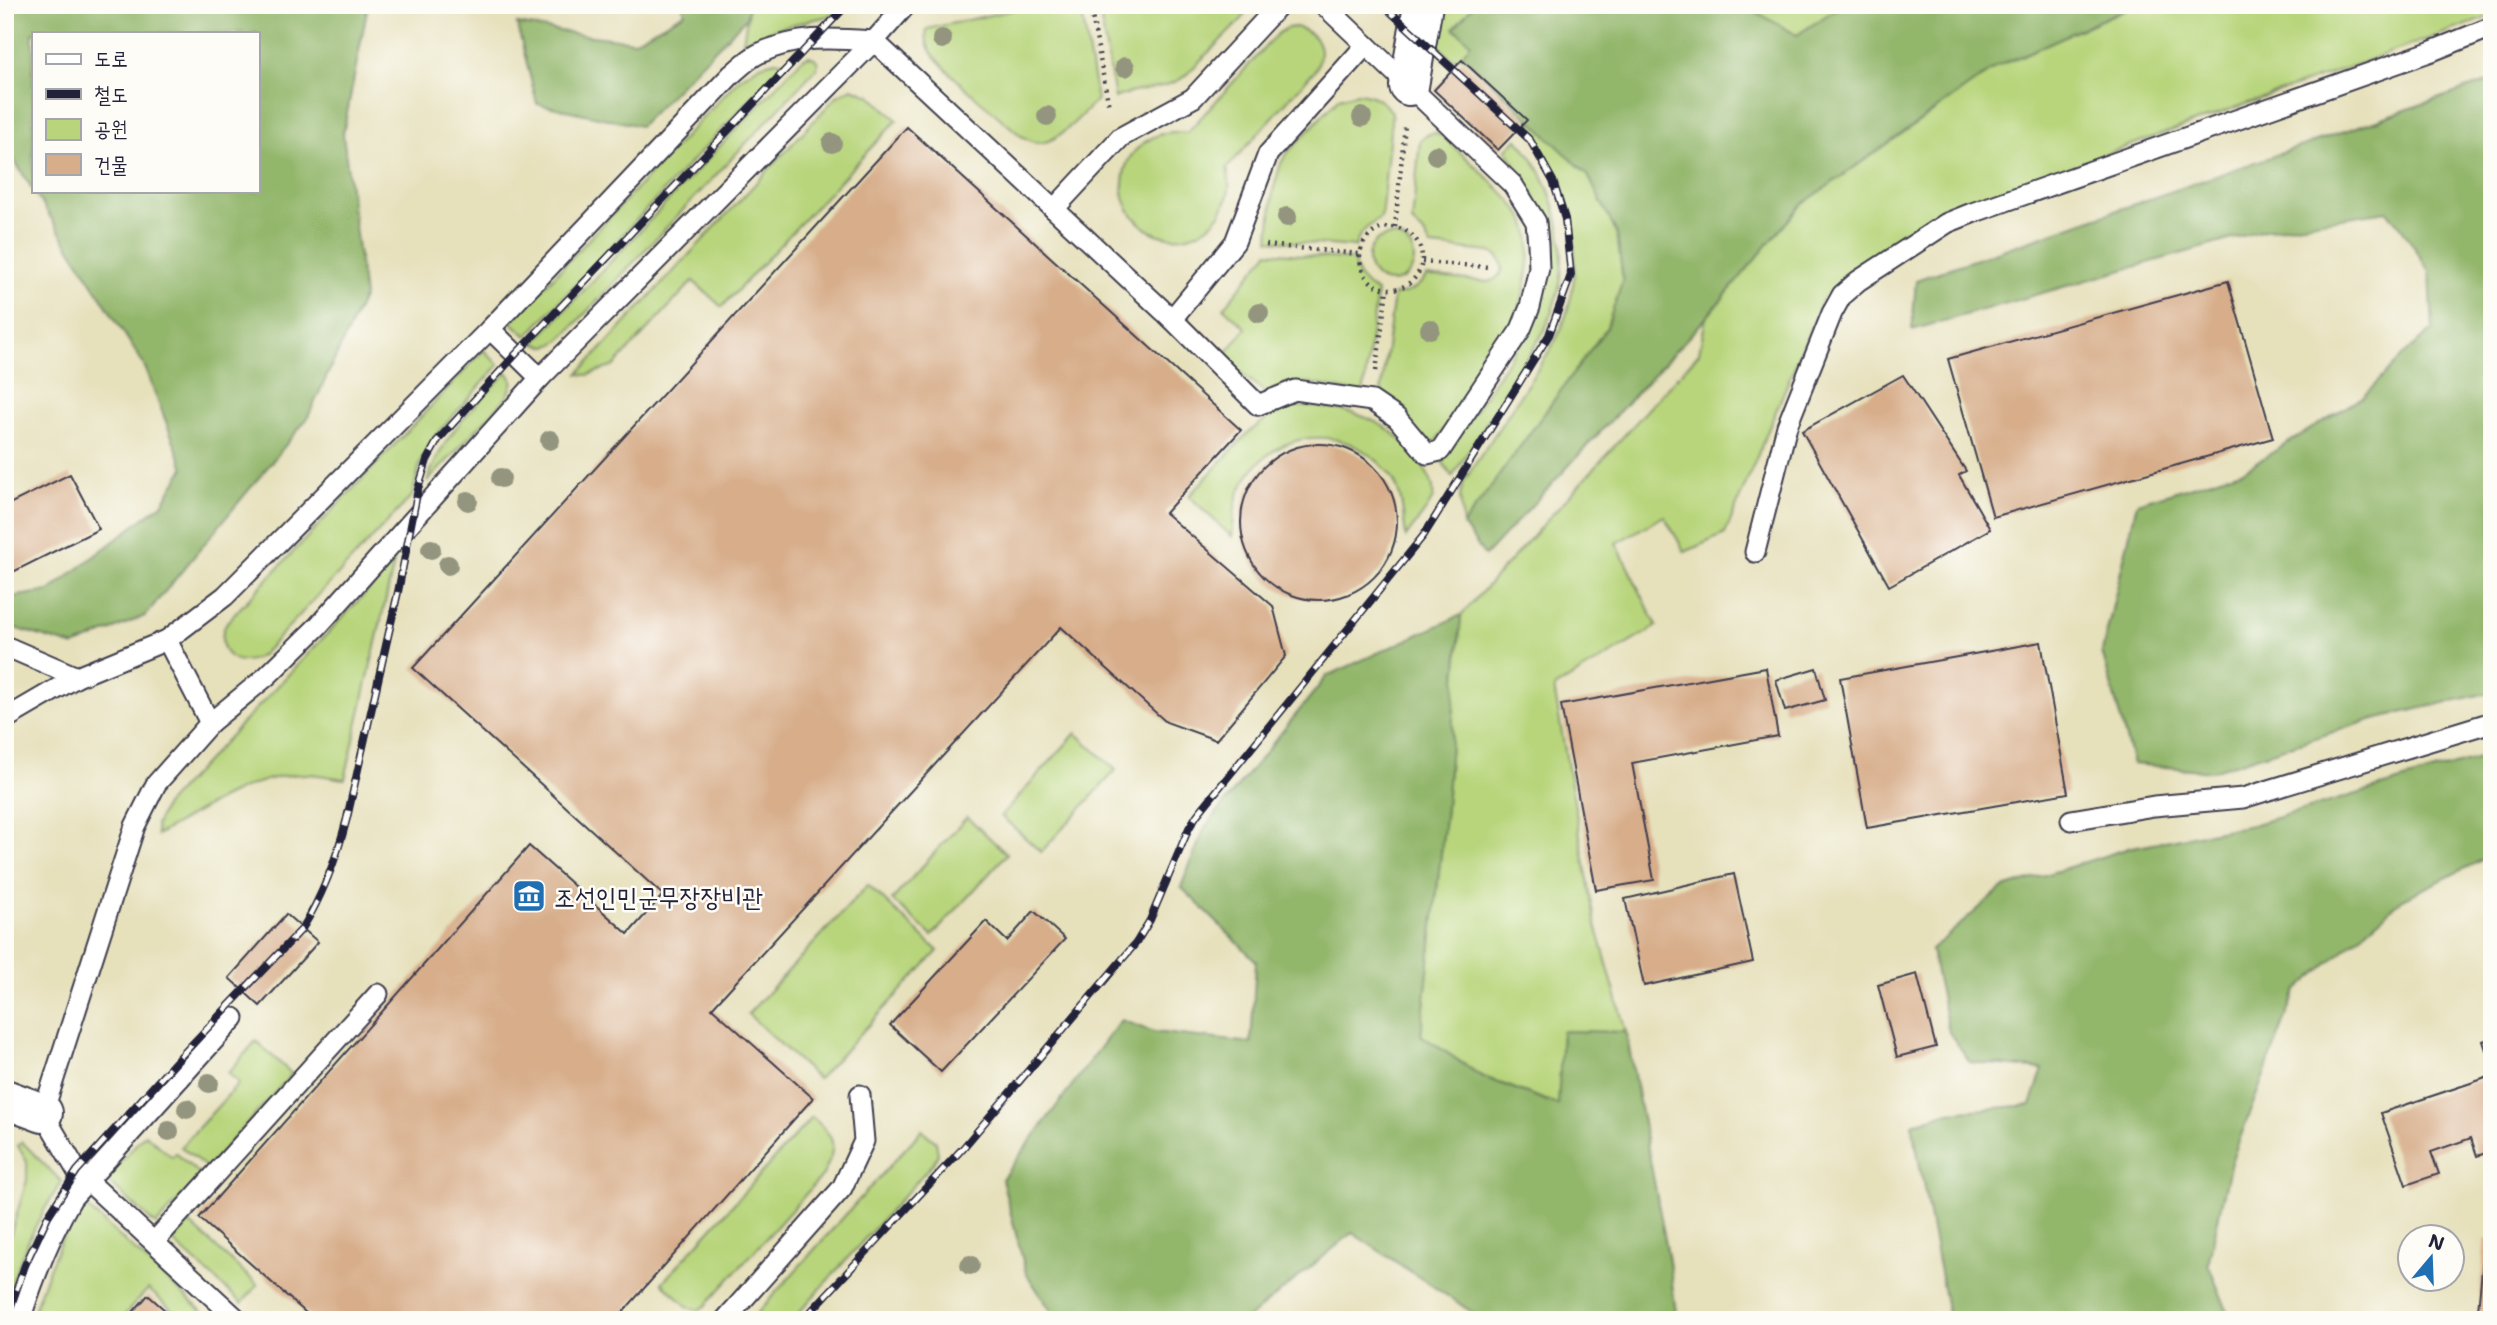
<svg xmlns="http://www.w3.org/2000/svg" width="2497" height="1325" font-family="'Shantell Sans','Poor Story',sans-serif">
<rect width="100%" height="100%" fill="#fdfcf7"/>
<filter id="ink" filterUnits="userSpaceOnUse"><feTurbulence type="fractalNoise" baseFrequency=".0143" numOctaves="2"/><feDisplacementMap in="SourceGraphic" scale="14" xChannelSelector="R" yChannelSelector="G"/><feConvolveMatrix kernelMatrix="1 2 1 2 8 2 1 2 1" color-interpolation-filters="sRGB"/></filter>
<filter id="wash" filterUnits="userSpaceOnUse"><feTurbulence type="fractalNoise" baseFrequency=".00686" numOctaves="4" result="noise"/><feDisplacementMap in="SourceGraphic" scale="28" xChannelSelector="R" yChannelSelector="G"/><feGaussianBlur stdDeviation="1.57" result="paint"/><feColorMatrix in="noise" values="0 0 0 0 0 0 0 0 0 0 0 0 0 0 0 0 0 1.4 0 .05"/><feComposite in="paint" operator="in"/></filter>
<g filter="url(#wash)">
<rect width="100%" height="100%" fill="#e6e0bb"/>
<g fill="#b8d57b" stroke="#6d7c5b" stroke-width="2">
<path d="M749,5H841L828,16L781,27L743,42Z"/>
<path d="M1035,5H1054L1062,13L1083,19L1097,100C1083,113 1057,145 1037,143C1032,142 1026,138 1021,136C998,115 940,70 928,46C926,40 926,35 927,29Z"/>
<path d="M1114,5H1250L1242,19L1184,77C1163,91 1138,87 1115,98L1100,15Z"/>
<path d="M1434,5H1474L1454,28L1471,43L1462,55L1453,60L1434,42Z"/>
<path d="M1744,5H1842L1797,35Z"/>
<path d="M2134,5H2488L2492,16L1958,207L1865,262L1822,300L1725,534L1685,552L1664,516L1616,543L1657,626L1554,688L1595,921L1626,1032L1562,1031L1559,1105L1481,1076L1421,1035L1446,808L1461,615L1699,353L1706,318L1801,205L1996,67Z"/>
<path d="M1296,27C1319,34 1325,48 1316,69L1227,168C1242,226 1171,263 1133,216C1127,208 1122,196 1123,186C1123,173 1126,161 1135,151C1149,136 1166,129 1187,133L1277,34L1287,28Z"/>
<path d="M809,56L815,58L818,63L816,69L564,336C554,346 547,349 534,343L803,58Z"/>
<path d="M775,61H786L527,336L511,322L738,80L760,65Z"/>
<path d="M852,88L870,95L897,120L722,307L693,281L614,366L588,375L578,374L837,96Z"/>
<path d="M1357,93C1373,94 1381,100 1392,112L1381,218C1368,226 1359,232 1355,247L1269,240L1273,191L1281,163L1288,152L1339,98Z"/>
<path d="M1531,120L1588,175L1617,234L1623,280L1607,327L1463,525L1460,496L1464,481C1484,451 1504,421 1523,391C1537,370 1552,350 1562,327C1589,258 1572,188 1529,129Z"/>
<path d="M1436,133L1444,137C1462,155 1518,202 1526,223C1536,251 1524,299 1513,325L1434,444L1424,439L1380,400L1394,295C1410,294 1418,287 1427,276L1487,282C1506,278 1508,259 1490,252L1431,246L1423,232L1412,222L1420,140L1429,134Z"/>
<path d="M1517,139C1550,175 1566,228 1561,277C1559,295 1551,313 1545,330L1452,477L1442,461L1526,333L1543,223L1532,192L1506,150Z"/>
<circle cx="1391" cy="259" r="23"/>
<path d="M1268,252L1354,260C1355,275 1364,285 1377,292L1363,395C1330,387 1298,374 1267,394L1222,358L1246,328L1224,308Z"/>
<path d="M484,350L499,365L434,437L421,460L412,496L262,655C235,672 212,650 227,622Z"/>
<path d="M507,372L513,381L508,396L427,482C442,435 474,407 507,372Z"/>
<path d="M1297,406C1350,407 1394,419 1423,467C1429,476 1435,485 1433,497C1431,507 1412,527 1406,537C1403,515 1403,489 1387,471C1342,418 1264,430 1238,495C1233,507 1234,524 1232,537L1189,496L1249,432L1273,414Z"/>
<path d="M394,563L345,779C333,778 320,774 307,774C252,774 204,809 157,835L156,825L165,805Z"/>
<path d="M1076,733L1116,770L1041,852L1001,816Z"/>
<path d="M967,817L1007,854L932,936L892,900Z"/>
<path d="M868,885L938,951L818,1079L748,1014Z"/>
<path d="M256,1041L292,1074L207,1168L181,1147L239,1083L228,1073Z"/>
<path d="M812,1117C837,1139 837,1145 823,1175L705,1306L699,1310L688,1307L662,1283Z"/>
<path d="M922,1130L936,1142L938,1154L934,1162L792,1320H751Z"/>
<path d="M145,1134L172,1157L176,1153L201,1176L156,1225L105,1179Z"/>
<path d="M22,1142L62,1182C35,1220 20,1258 5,1302V1253L27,1180V1162L18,1146Z"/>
<path d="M81,1202L212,1320H183L148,1289L120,1320H31C44,1279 59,1240 81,1202Z"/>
<path d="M189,1223L258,1285L242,1303L172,1241Z"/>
</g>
<g fill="#92b66b" stroke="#5a6c53" stroke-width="2">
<path d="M5,5H368L343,134L364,296L307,419L145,616L74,646L15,628H5V598L49,591L162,504L184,468L144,365L34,191H257V33H33V190L5,146Z"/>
<path d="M682,5H749L746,18L640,126L537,104L517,24L584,35L634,41L685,13Z"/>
<path d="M1474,5H1744L1797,35L1842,5H2134L1996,67L1801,205L1706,318L1485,556L1463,525L1607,327L1623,280L1617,234L1588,175L1462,55L1471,43L1454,28Z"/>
<path d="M2492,80V692L2374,719L2212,771L2133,764L2102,652L2137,503L2244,470L2364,396L2411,348L2433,330L2430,272L2401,227L2387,211L2264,230L1912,330L1916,280Z"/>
<path d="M1461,615L1446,808L1421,1035L1481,1076L1558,1105L1562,1031L1626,1032L1669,1261L1677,1320H1484L1352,1233L1246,1320H1057L1026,1273L1002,1179L1121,1020L1154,1032L1251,1043L1256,961L1181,887L1205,827L1327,676Z"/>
<path d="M2492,754V855L2403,899L2296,991L2231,1162L2208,1264L2231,1320H1949L1912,1124L1949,1112L2031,1105L2043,1069L1970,1062L1949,1032L1931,950L2001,889L2132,847L2252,825Z"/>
</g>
<g id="blocks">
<g fill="#d7ad8a">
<path d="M1462,60L1527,120L1498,150L1434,90Z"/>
<path d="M907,127L1241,430L1165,513L1273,606L1286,656L1216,740L1166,722L1061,627L712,1008L813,1098L616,1320H314L199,1218L529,846L628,934L663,895L413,668Z"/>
<path d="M2228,281L2273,438L1993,517L1948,359Z"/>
<path d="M1903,375L1966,471L1959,475L1990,529L1889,586L1802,431Z"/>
<circle cx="1319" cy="522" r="78"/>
<path d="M70,474L99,529L5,576V506Z"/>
<path d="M2041,642L2068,793L1867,828L1840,678Z"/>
<path d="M1766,668L1778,736L1632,763L1654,880L1596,890L1561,705Z"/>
<path d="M1816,668L1825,700L1785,711L1776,680Z"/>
<path d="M1734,874L1753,962L1644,986L1625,899Z"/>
<path d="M1034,911L1065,939L941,1072L890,1025L986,921L1007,941Z"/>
<path d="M286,914L318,942L260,1006L229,978Z"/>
<path d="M1917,974L1936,1047L1897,1057L1878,985Z"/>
<path d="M2492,1038V1065H2491L2483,1041Z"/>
<path d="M2492,1076V1151L2477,1156L2471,1138L2431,1152L2439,1174L2406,1185L2381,1113Z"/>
<path d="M2485,1239L2492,1240V1320H2477Z"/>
<path d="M148,1295L176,1320H126Z"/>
</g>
</g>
</g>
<g filter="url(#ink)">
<use href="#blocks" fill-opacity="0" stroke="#3f3e4e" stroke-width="2"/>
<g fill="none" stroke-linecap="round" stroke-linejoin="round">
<defs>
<g id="lane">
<path d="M1054,209L1121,137L1193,98L1279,5"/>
<path d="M1172,319L1235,242L1268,154L1366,45"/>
<path d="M490,329L540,378"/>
<path d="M1755,552L1787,426L1832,313L1842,295L1858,281L1947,223L1972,213L2432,51L2492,27"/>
<path d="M167,640L210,723"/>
<path d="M5,646L77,677"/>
<path d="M5,719L77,677L167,640L225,596L490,329L731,75C739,68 748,59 758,54C798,35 831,38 874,41L1172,319L1258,405L1295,390L1372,401L1397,418L1427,454L1440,451L1521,329L1530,307L1539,268L1538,244L1536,222L1513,185L1324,5"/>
<path d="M2071,820L2154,806L2243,798L2492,722"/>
<path d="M154,1242L378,994"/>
<path d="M20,1320C34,1277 49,1237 72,1198L234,1018"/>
<path d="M238,1320L77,1171L43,1113L135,826L156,784L210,723L267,676L318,626L540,378L874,41L906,5"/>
<path d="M725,1320L842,1188L864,1141L860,1095"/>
</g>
<g id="street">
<path d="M1409,86L1423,5"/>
<path d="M5,1099L43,1113"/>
</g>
</defs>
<use href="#lane" stroke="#3f3e4e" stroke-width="23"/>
<use href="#street" stroke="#3f3e4e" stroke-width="42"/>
<g stroke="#3f3e4e" stroke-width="4.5" stroke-dasharray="2 5" stroke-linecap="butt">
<path d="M1090,5L1109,107"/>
<path d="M937,9L955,5"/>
<circle cx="1391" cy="258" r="31"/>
<path d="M1395,227L1405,125"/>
<path d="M1266,245L1359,254"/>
<path d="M1422,262L1489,267"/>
<path d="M1376,371L1387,289"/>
</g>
<use href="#lane" stroke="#fff" stroke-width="19"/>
<use href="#street" stroke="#fff" stroke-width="38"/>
<defs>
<g id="rail">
<path d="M6,1320L25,1265L48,1216L77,1171L179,1058L302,929C323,895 337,857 347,818L398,592L418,489L427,460L438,440L516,354L847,5"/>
<path d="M803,1320L963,1148L1136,943L1150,920L1189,828L1197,815L1424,535L1549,335L1571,275L1565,219L1553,181L1530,140L1383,5"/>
</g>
</defs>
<use href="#rail" stroke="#22223b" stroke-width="8"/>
<use href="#rail" stroke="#fdfcf7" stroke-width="5" stroke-dasharray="16" stroke-linecap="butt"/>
</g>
<g fill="#93957f">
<circle cx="942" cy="39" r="10"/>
<circle cx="1125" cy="67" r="10"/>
<circle cx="1047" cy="116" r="10"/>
<circle cx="1362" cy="117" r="10"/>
<circle cx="832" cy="143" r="10"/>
<circle cx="1436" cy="155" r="10"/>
<circle cx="1287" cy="217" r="10"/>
<circle cx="1259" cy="313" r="10"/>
<circle cx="1430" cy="329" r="10"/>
<circle cx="550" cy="440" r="10"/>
<circle cx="501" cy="478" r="10"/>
<circle cx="468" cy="501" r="10"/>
<circle cx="431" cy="549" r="10"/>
<circle cx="448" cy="565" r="10"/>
<circle cx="209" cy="1083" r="10"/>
<circle cx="187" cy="1109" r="10"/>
<circle cx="169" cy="1131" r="10"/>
<circle cx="970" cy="1265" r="10"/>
</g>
</g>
<defs>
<symbol id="museum-square" viewBox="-11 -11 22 22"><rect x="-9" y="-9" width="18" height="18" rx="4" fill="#1f6fb2" stroke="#fdfcf7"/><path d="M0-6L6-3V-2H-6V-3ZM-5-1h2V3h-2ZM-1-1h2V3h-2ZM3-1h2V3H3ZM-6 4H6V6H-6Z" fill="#fff"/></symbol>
</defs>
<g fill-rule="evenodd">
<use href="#museum-square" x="510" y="877" width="38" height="38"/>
</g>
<g text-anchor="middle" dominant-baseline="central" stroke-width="5" stroke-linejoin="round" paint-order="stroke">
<g font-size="26" fill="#22223b" stroke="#fdfcf7" text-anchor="start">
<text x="554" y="896">조선인민군무장장비관</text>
</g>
</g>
<rect width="2497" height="1325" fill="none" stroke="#fdfcf7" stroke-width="28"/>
<rect x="32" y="32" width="228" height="161" fill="#fdfcf7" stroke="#a5a5ac" stroke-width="2"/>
<rect x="46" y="54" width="35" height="10" fill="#ffffff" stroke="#a5a5ac" stroke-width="2"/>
<text x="94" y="66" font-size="21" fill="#22223b">도로</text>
<rect x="46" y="89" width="35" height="10" fill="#22223b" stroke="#a5a5ac" stroke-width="2"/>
<text x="94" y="102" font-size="21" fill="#22223b">철도</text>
<rect x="46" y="119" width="35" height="21" fill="#b8d57b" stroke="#a5a5ac" stroke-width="2"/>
<text x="94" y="136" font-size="21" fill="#22223b">공원</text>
<rect x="46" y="154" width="35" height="21" fill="#d7ad8a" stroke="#a5a5ac" stroke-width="2"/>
<text x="94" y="172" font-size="21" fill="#22223b">건물</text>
<g transform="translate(2431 1258) rotate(19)"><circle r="33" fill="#fdfcf7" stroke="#a5a5ac" stroke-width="2"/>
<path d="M0-5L12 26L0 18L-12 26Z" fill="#1f6fb2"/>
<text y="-10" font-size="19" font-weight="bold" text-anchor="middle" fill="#22223b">N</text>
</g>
</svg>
